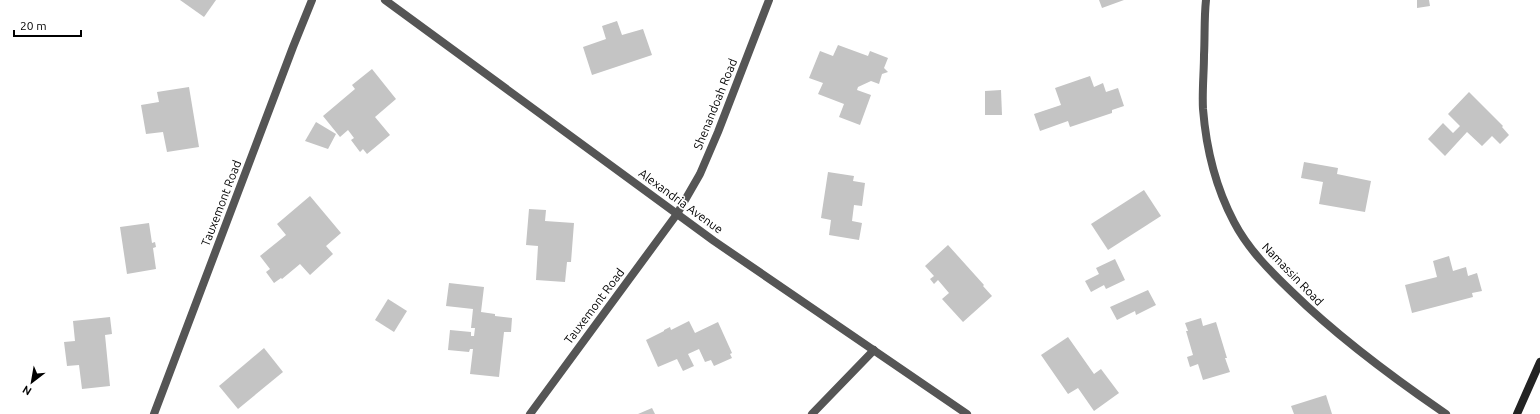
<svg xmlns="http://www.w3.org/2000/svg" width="1540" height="414" font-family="Ubuntu,sans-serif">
<rect width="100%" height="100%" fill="#fff"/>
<g fill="#c4c4c4">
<path d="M180,0H216L204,17Z"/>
<path d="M1099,0H1124L1102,8Z"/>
<path d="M1417,0H1429L1430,6L1417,8Z"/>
<path d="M617,21L622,35L643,29L652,55L592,75L583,47L606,39L602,26Z"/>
<path d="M838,45L868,56L870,51L888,58L884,68L888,72L882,74L879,84L871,81L858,87L857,90L871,95L860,125L839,117L844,104L818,94L823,83L809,78L820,51L833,56Z"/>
<path d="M372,69L396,99L375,117L390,135L367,154L363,149L360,152L351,140L354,138L348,130L340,137L323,116L355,89L352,85Z"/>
<path d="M1090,76L1094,87L1103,83L1106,92L1118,88L1124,106L1112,110V113L1070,127L1068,121L1040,131L1034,114L1061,105L1055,88Z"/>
<path d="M189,87L199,147L167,152L163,132L146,134L141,105L159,102L157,92Z"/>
<path d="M1001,90L1002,115H985V91Z"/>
<path d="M1469,92L1503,126L1502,127L1509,135L1500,144L1492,136L1482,146L1467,132L1445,156L1428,139L1443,123L1453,133L1460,126L1448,114Z"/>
<path d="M316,122L336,134L328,149L305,141Z"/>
<path d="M1304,162L1338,168L1337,174L1371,181L1365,212L1319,204L1323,182L1301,178Z"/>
<path d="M828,172L854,176L853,181L865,183L862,206L854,205L852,221L862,223L859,240L829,235L831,220L821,218Z"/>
<path d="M1144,190L1161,216L1108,250L1091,224Z"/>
<path d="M310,196L341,233L326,246L333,254L310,275L300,264L282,279L281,278L274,283L266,272L270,269L260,256L286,235L277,224Z"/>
<path d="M529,209L546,210L545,221L574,223L571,262H567L565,282L536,280L538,246L526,245Z"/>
<path d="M149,223L152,243L155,242L156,247L153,248L156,269L127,274L120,227Z"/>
<path d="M948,245L984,285L983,286L992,296L963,322L942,299L949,293L938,280L934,284L930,279L934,276L925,266Z"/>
<path d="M1449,256L1453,271L1466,267L1468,276L1477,273L1482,291L1472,293L1473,297L1412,313L1405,285L1437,277L1433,261Z"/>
<path d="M1115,259L1125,280L1106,289L1104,285L1091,292L1085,281L1099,274L1096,268Z"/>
<path d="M449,283L484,287L481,312L495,314V316L512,318L511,332H504L499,377L470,374L473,349H470L469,352L448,350L450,330L471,332V336H474L475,328H471L473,309L446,306Z"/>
<path d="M1148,290L1156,305L1136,315L1135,311L1117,320L1110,307Z"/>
<path d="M388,299L407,311L394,332L375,320Z"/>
<path d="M110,317L112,334L105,335L110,386L82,389L79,365L67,366L64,342L75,341L73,321Z"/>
<path d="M1201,318L1203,326L1216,322L1227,358H1225L1230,372L1203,380L1198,364L1190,367L1187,357L1193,355L1186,331H1188L1185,323Z"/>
<path d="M689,321L695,333L718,322L732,353L730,354L732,358L714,366L711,360L705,362L699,349L688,354L694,366L683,371L677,359L658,367L646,340L664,331V330L670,327L671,330Z"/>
<path d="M1068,337L1094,374L1101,369L1119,393L1094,411L1078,388L1068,394L1041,355Z"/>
<path d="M264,348L283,372L238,409L219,386Z"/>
<path d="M1326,395L1332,414H1294L1291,406Z"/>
<path d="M652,408L655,414H638Z"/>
</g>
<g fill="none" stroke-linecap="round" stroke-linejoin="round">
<path stroke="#555" stroke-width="8" d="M812,414L874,350"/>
<g stroke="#555" stroke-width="8">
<path d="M1206,0C1204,18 1205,36 1204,55C1204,72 1202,91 1203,109C1206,147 1216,188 1234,222C1248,249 1270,271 1292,292C1339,338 1392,377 1446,414"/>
<path d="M154,414L293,47L312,0"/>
<path d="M530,414L677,214L700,174L718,132L769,0"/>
</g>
<path stroke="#555" stroke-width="8" d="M385,0L714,241L967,414"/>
<path stroke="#222" stroke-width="8" d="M1517,414L1540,362"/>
</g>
<g text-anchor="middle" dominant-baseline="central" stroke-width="3.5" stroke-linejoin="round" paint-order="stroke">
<g font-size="12" fill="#000" stroke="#fff">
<text transform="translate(715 104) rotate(-68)">Shenandoah Road</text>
<text transform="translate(681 201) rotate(36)">Alexandria Avenue</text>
<text transform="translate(221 203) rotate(-69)">Tauxemont Road</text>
<text transform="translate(1293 274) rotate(46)">Namassin Road</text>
<text transform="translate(594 306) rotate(-53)">Tauxemont Road</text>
</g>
</g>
<g transform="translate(32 382) rotate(211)" stroke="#ffffff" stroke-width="3" paint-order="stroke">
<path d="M0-3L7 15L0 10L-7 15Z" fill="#000000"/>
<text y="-6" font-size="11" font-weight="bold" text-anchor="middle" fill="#000000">N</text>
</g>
<path d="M14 30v6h67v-6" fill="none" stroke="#000000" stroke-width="2"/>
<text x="20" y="30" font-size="12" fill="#000000" stroke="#ffffff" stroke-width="3" paint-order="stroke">20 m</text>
</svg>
